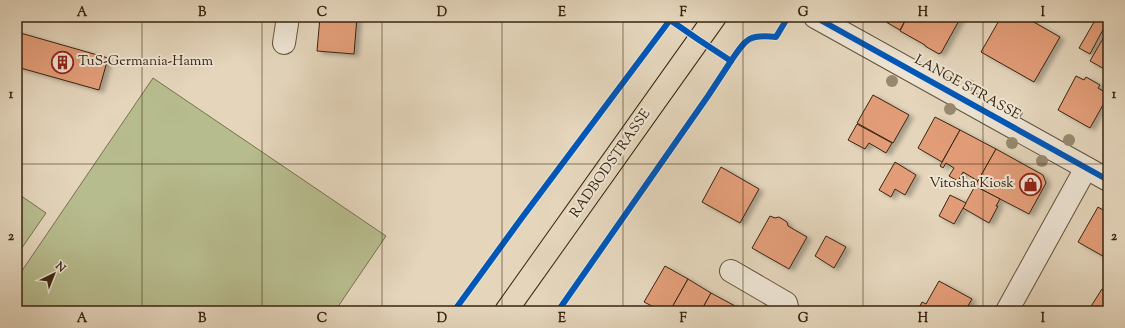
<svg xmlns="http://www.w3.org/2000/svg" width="1125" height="328" font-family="'Sorts Mill Goudy',serif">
<defs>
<filter id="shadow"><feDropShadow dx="4.5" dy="2.5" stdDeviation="2" flood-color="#0004"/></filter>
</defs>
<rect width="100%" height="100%" fill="#e4d5bb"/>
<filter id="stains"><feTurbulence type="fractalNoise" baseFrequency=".005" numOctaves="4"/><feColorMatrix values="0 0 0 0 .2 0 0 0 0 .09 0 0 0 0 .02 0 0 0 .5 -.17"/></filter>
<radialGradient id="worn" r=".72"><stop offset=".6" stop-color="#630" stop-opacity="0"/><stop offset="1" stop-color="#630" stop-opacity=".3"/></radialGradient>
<g fill="#b7bc8e" stroke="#78704f">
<path d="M153,78L386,236L335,311H17V278Z"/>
<path d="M17,193L46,213L17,255Z"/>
</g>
<g fill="#e29d78" stroke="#382510" filter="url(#shadow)">
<path d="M320,17H357L354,54L317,51Z"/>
<path d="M889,17H907L900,30L886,22Z"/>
<path d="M907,17H961L941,53H940L939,54L925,46V45L900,31Z"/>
<path d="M1001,17H1025L1060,37L1034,82L981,52Z"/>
<path d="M1097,17L1107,22L1090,54L1079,48Z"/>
<path d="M17,32L108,58L99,90L17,67Z"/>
<path d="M1105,35L1108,37V71L1090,61Z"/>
<path d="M1076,76L1084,80L1086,77L1100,85L1098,88L1108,94V96L1090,128L1058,110Z"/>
<path d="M873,95L909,115L893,143L857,123Z"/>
<path d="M935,117L960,130L942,162L918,148Z"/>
<path d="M857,124L892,143L886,153L869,143L865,149L848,140Z"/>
<path d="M960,130L996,149L978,181L963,172L958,181L949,176L954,168L946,163L943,168L940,166Z"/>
<path d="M996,149L1043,175L1046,183L1029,214L975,186Z"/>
<path d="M895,162L916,175L905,195L895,189L891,197L879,190Z"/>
<path d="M721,167L759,189L740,223L702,202Z"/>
<path d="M975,186L1000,199L996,206H998L989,223L963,208Z"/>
<path d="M950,195L966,203L954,224L939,216Z"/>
<path d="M1098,207L1108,213V259L1078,242Z"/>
<path d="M770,216L775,218L779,217L787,222L788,226L807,237L789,269L752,248Z"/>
<path d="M826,236L846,247L834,268L815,256Z"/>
<path d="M665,266L688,279L670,311H665L659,307L658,309L644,302Z"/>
<path d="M688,279L711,293L701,311H670Z"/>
<path d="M939,281L972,299L965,311H929L920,306L922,302L926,304Z"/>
<path d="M1102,289L1108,293V311H1088Z"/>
<path d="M711,293L735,306L732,311H701Z"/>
<path d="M735,306L743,311H732Z"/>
<path d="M920,306L929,311H918Z"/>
</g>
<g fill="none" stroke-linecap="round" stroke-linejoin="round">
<defs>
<g id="minor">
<path d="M815,17L1108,180"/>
<path d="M284,43L288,17"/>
<path d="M731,271L786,303L788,311"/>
<path d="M1007,311L1086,168"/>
</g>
<path id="major" d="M506,311L715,17"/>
</defs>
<use href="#minor" stroke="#63513b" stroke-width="24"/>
<use href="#major" stroke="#382510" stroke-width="24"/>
<use href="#minor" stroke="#ede4d3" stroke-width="22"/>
<use href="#major" stroke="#e4d5bb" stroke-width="22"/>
<defs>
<g id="cycleway">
<path d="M670,17V20L699,40L731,61C746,39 748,34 776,37L788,17"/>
<path d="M815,17L1108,180"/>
<path d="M454,311L521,219L670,20"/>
<path d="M558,311L708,96L731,61"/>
</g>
</defs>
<use href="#cycleway" stroke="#ede4d3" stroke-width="8"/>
<use href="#cycleway" stroke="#0057b8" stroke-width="6"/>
</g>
<g fill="#97896f">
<circle cx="892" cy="81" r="6"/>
<circle cx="969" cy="85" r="6"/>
<circle cx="950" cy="109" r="6"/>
<circle cx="1017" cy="112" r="6"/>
<circle cx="1069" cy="140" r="6"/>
<circle cx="1012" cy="143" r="6"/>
<circle cx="1042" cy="161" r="6"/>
</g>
<path fill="none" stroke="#382510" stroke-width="1" stroke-opacity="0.55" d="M142,17V311M262,17V311M382,17V311M502,17V311M623,17V311M743,17V311M863,17V311M983,17V311M17,164H1108"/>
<defs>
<symbol id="building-ring" viewBox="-11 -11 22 22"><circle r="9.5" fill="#ede4d3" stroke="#8f2418" stroke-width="1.5"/><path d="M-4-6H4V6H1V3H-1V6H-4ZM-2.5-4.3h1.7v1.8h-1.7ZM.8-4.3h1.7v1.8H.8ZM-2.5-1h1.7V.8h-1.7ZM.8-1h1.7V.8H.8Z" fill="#8f2418"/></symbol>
<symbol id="shop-ring" viewBox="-11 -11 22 22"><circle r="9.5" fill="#ede4d3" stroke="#8f2418" stroke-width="1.5"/><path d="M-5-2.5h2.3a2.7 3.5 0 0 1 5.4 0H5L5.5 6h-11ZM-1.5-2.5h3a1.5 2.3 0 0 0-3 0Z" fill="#8f2418"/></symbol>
</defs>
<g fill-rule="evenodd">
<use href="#building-ring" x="50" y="50" width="25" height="25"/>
<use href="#shop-ring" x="1018" y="172" width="25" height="25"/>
</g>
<g text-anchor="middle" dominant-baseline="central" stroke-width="4" stroke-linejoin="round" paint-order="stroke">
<g font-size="14" fill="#382510" stroke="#ede4d3" text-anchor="start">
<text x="78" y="62">TuS-Germania-Hamm</text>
<text x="1014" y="184" text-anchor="end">Vitosha Kiosk</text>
</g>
<g font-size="14" fill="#382510" stroke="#ede4d3">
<text transform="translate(967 88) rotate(29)">LANGE STRASSE</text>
<text transform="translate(611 164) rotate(-55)">RADBODSTRASSE</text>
</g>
</g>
<rect width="1125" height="328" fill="none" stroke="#e4d5bb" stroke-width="44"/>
<g transform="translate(54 274) rotate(43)" stroke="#ede4d3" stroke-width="3" paint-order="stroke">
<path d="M0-3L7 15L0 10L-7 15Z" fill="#382510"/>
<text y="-6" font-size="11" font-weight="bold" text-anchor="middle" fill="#382510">N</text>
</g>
<rect x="22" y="22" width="1081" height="284" fill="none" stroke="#382510" stroke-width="1.5"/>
<g font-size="13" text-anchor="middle" font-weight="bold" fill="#382510">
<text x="82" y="16">A</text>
<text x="202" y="16">B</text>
<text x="322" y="16">C</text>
<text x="442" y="16">D</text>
<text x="562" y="16">E</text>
<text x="683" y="16">F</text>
<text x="803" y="16">G</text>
<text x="923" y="16">H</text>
<text x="1043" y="16">I</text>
<text x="11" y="98">1</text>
<text x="1114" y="98">1</text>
<text x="11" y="240">2</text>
<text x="1114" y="240">2</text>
<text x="82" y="322">A</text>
<text x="202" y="322">B</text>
<text x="322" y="322">C</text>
<text x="442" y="322">D</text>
<text x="562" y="322">E</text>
<text x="683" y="322">F</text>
<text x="803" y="322">G</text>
<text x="923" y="322">H</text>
<text x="1043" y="322">I</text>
</g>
<rect width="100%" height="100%" filter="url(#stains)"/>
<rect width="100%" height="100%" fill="url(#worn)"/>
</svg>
